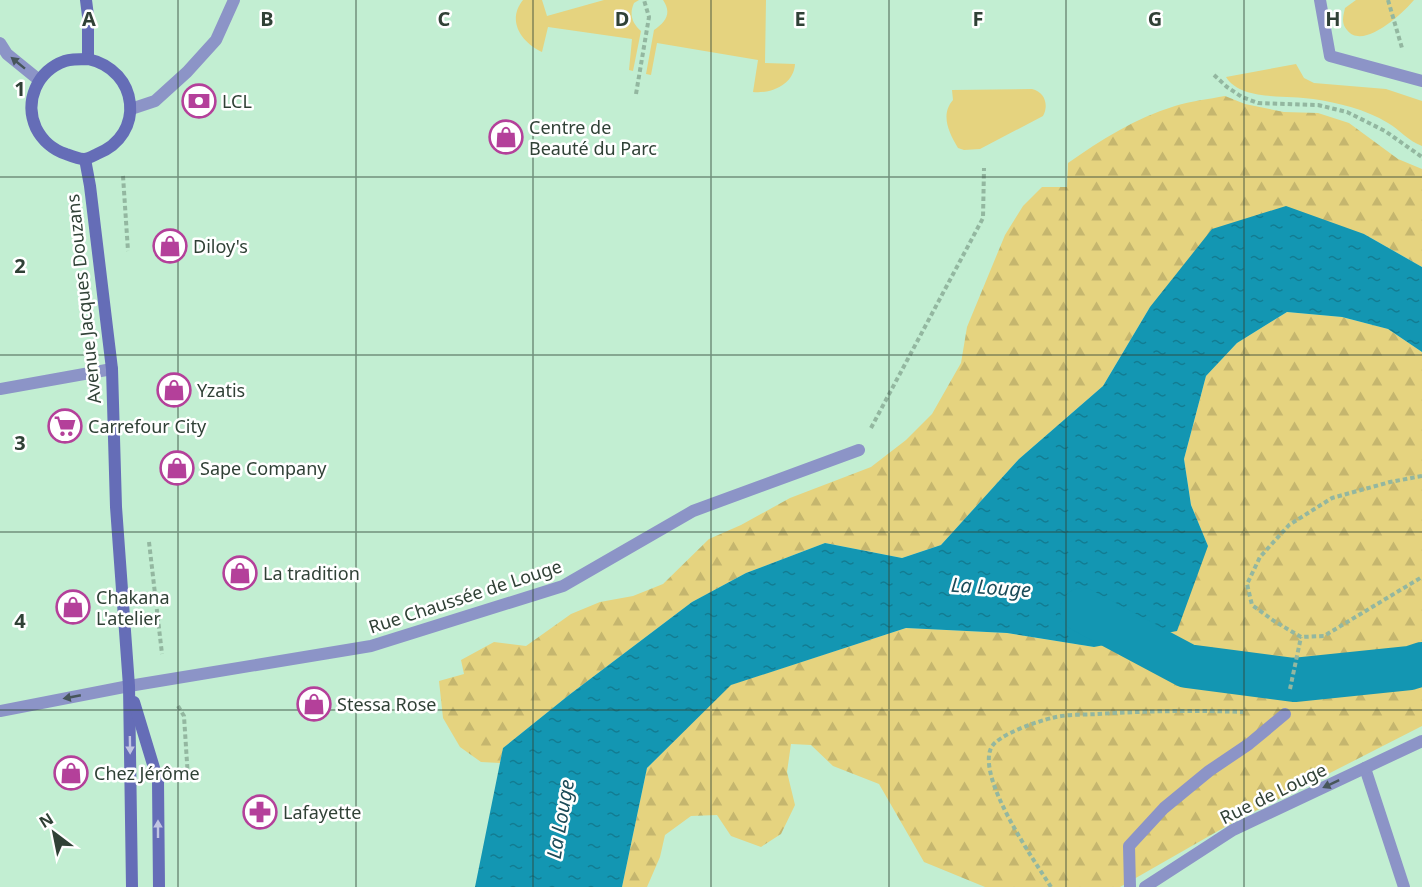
<svg xmlns="http://www.w3.org/2000/svg" width="1422" height="887" font-family="'Noto Sans',sans-serif">
<defs>
<pattern id="forest-firs" width="22" height="20" patternUnits="userSpaceOnUse" patternTransform="scale(1.5)"><rect width="22" height="20" fill="#e5d37f"/><path d="M5 1l3.5 6h-7zM16 11l3.5 6h-7z" fill="#c5b66e"/></pattern>
<pattern id="water-ripples" width="26" height="14" patternUnits="userSpaceOnUse" patternTransform="scale(1.5)"><rect width="26" height="14" fill="#1396b2"/><path d="M2 4q2-2 4 0t4 0M15 11q2-2 4 0t4 0" fill="none" stroke="#127c92"/></pattern>
</defs>
<rect width="100%" height="100%" fill="#c2eed2"/>
<g fill="#e5d37f">
<path d="M523,0H542L547,16L604,0H639L634,3C629,14 632,23 641,31L633,71L629,70L632,39L548,27L542,52C522,43 506,21 523,0Z"/>
<path d="M663,0H766L765,63L795,64C794,84 772,94 753,92L758,60L657,43L651,75L646,74L654,30C666,22 672,13 663,0Z"/>
<path d="M1356,0H1414C1403,13 1363,51 1347,30C1341,23 1343,17 1345,8Z"/>
<path d="M1296,64L1304,78L1314,83L1386,89L1422,101V146C1408,141 1400,130 1388,123C1365,109 1339,103 1313,99C1286,95 1241,101 1226,77Z"/>
<path d="M1032,89C1045,92 1049,105 1043,116L980,149L964,150L958,148C949,133 940,115 953,100L952,90Z"/>
</g>
<g fill="url(#forest-firs)">
<path d="M1225,96L1245,104L1284,112L1318,113L1349,123L1398,159L1422,169V267L1364,234L1150,307L1103,386L1019,459L941,545L902,558L825,543L746,573L692,602L569,695L503,748L500,763L481,762L460,747L443,718L439,681L464,674L461,660L494,642L526,646L571,614L600,602L633,596L663,584L709,539L741,525L790,498L871,467L906,440L932,414L961,363L967,327L1005,235L1023,206L1042,187H1067L1068,163C1101,140 1135,118 1175,106C1191,101 1209,99 1225,96Z"/>
<path d="M1287,312L1342,317L1388,329L1422,352V726L1232,823L1120,887H985L924,862L879,784L833,766L811,745L791,744L787,772L795,805L781,834L761,847L731,836L717,815L691,816L665,835L660,857L647,887H622L647,768L730,685L906,628L1007,633L1094,647L1208,546L1191,505L1184,459L1206,376L1237,343Z"/>
</g>
<path fill="url(#water-ripples)" d="M1286,206L1364,234L1422,267V352L1388,329L1342,317L1287,312L1237,343L1206,376L1184,459L1191,505L1208,546L1177,631L1094,647L1007,633L906,628L731,685L647,768L622,887H475L503,748L569,695L692,602L746,573L825,543L902,558L941,545L1019,459L1103,386L1150,307L1212,229Z"/>
<g fill="none" stroke-linecap="round" stroke-linejoin="round">
<path stroke="#1396b2" stroke-width="44" d="M1082,610L1187,666L1294,680L1410,668L1422,664"/>
<g stroke="#93b7a0" stroke-width="4" stroke-dasharray="4.5 3" stroke-linecap="butt">
<path d="M1388,0L1402,48"/>
<path d="M1214,75L1227,87L1242,97L1258,103L1318,105L1347,112L1385,131L1422,157"/>
<path d="M636,94L649,17L644,0"/>
<path d="M123,176L128,251"/>
<path d="M871,428L983,218L984,168"/>
<path d="M1422,476L1390,482L1332,498L1289,525L1260,557L1247,584L1252,605L1274,621L1301,637L1324,636L1422,577"/>
<path d="M149,542L162,654"/>
<path d="M1290,689L1301,637"/>
<path d="M178,706L184,716L188,778"/>
<path d="M1051,887C1034,860 977,779 991,748C997,735 1038,721 1052,718C1066,714 1083,715 1097,714C1145,711 1194,710 1243,712"/>
</g>
<g stroke="#8c94c7" stroke-width="12">
<path d="M1320,0L1330,56L1422,81"/>
<path d="M1365,768L1404,887"/>
<path d="M1130,887L1129,846L1164,808L1209,771L1249,744L1285,714"/>
</g>
<g stroke="#8c94c7" stroke-width="12">
<path d="M0,43L7,54L39,80"/>
<path d="M131,109L155,101L187,72L216,40L234,0"/>
<path d="M0,389L112,369"/>
<path d="M0,711L129,686L371,646L563,586L693,511L859,450"/>
<path d="M1145,887L1233,830L1422,741"/>
</g>
<g stroke="#656db7" stroke-width="12">
<path d="M86,0L88,16V59"/>
<path d="M88,59C139,70 146,135 97,154C93,156 88,159 84,159C78,159 71,156 66,154C53,150 42,140 36,128C24,101 37,71 65,61C71,59 81,59 88,59Z"/>
<path d="M85,159L90,186L112,369L116,507L129,686L132,887"/>
<path d="M134,702L158,781L159,887"/>
</g>
</g>
<defs><path id="oneway-solid" d="M-6-.8H1V-3.2L6.5 0L1 3.2V.8H-6Z" transform="scale(1.5)"/></defs>
<g fill="#47565a">
<use href="#oneway-solid" transform="translate(18 63) rotate(-141)"/>
<use href="#oneway-solid" transform="translate(72 697) rotate(169)"/>
<use href="#oneway-solid" transform="translate(1331 784) rotate(155)"/>
</g>
<g fill="#c1c5e2">
<use href="#oneway-solid" transform="translate(130 745) rotate(89)"/>
<use href="#oneway-solid" transform="translate(158 829) rotate(-90)"/>
</g>
<path fill="none" stroke="#304136" stroke-width="1.5" stroke-opacity="0.55" d="M178,0V887M356,0V887M533,0V887M711,0V887M889,0V887M1066,0V887M1244,0V887M0,177H1422M0,355H1422M0,532H1422M0,710H1422"/>
<defs>
<symbol id="bank-ring" viewBox="-11 -11 22 22"><circle r="9.5" fill="#fff" stroke="#b4409a" stroke-width="1.5"/><path d="M-6-4H6V4H-6ZM0-2.3a2.3 2.3 0 1 0 0 4.6a2.3 2.3 0 1 0 0-4.6Z" fill="#b4409a"/></symbol>
<symbol id="shop-ring" viewBox="-11 -11 22 22"><circle r="9.5" fill="#fff" stroke="#b4409a" stroke-width="1.5"/><path d="M-5-2.5h2.3a2.7 3.5 0 0 1 5.4 0H5L5.5 6h-11ZM-1.5-2.5h3a1.5 2.3 0 0 0-3 0Z" fill="#b4409a"/></symbol>
<symbol id="supermarket-ring" viewBox="-11 -11 22 22"><circle r="9.5" fill="#fff" stroke="#b4409a" stroke-width="1.5"/><path d="M-6-5.5h2.5l.6 2H6L4.5 2H-2.5L-4.4-4H-6ZM-1.5 3.2a1.3 1.3 0 1 0 .1 0ZM3 3.2a1.3 1.3 0 1 0 .1 0Z" fill="#b4409a"/></symbol>
<symbol id="pharmacy-ring" viewBox="-11 -11 22 22"><circle r="9.5" fill="#fff" stroke="#b4409a" stroke-width="1.5"/><path d="M-2-6h4v4h4v4h-4v4h-4v-4h-4v-4h4Z" fill="#b4409a"/></symbol>
</defs>
<g fill-rule="evenodd">
<use href="#bank-ring" x="180" y="82" width="38" height="38"/>
<use href="#shop-ring" x="487" y="118" width="38" height="38"/>
<use href="#shop-ring" x="151" y="227" width="38" height="38"/>
<use href="#shop-ring" x="155" y="371" width="38" height="38"/>
<use href="#supermarket-ring" x="46" y="407" width="38" height="38"/>
<use href="#shop-ring" x="158" y="449" width="38" height="38"/>
<use href="#shop-ring" x="221" y="554" width="38" height="38"/>
<use href="#shop-ring" x="54" y="588" width="38" height="38"/>
<use href="#shop-ring" x="295" y="685" width="38" height="38"/>
<use href="#shop-ring" x="52" y="754" width="38" height="38"/>
<use href="#pharmacy-ring" x="241" y="793" width="38" height="38"/>
</g>
<g text-anchor="middle" dominant-baseline="central" stroke-width="5" stroke-linejoin="round" paint-order="stroke">
<g font-size="18" fill="#304136" stroke="#fff" text-anchor="start">
<text x="222" y="101">LCL</text>
<text x="529" y="127">Centre de<tspan x="529" dy="21">Beauté du Parc</tspan></text>
<text x="193" y="246">Diloy's</text>
<text x="197" y="390">Yzatis</text>
<text x="88" y="426">Carrefour City</text>
<text x="200" y="468">Sape Company</text>
<text x="263" y="573">La tradition</text>
<text x="96" y="597">Chakana<tspan x="96" dy="21">L'atelier</tspan></text>
<text x="337" y="704">Stessa Rose</text>
<text x="94" y="773">Chez Jérôme</text>
<text x="283" y="812">Lafayette</text>
</g>
<g font-size="18" fill="#304136" stroke="#fff">
<text transform="translate(83 299) rotate(-96)">Avenue Jacques Douzans</text>
<text transform="translate(465 596) rotate(-18)">Rue Chaussée de Louge</text>
<text transform="translate(1273 793) rotate(-26)">Rue de Louge</text>
</g>
<g font-size="20" font-style="italic" fill="#1b4b58" stroke="#fff">
<text transform="translate(991 587) rotate(4)">La Louge</text>
<text transform="translate(560 819) rotate(-80)">La Louge</text>
</g>
</g>
<g font-size="20" text-anchor="middle" font-weight="bold" fill="#304136" stroke="#fff" stroke-width="5" stroke-linejoin="round" paint-order="stroke">
<text x="89" y="26">A</text>
<text x="267" y="26">B</text>
<text x="444" y="26">C</text>
<text x="622" y="26">D</text>
<text x="800" y="26">E</text>
<text x="978" y="26">F</text>
<text x="1155" y="26">G</text>
<text x="1333" y="26">H</text>
<text x="20" y="96">1</text>
<text x="20" y="273">2</text>
<text x="20" y="450">3</text>
<text x="20" y="628">4</text>
</g>
<g transform="translate(54 833) rotate(328)" stroke="#ffffff" stroke-width="4.5" paint-order="stroke">
<path d="M0-4.5L10 22L0 15L-10 22Z" fill="#304136"/>
<text y="-9" font-size="16" font-weight="bold" text-anchor="middle" fill="#304136">N</text>
</g>
</svg>
